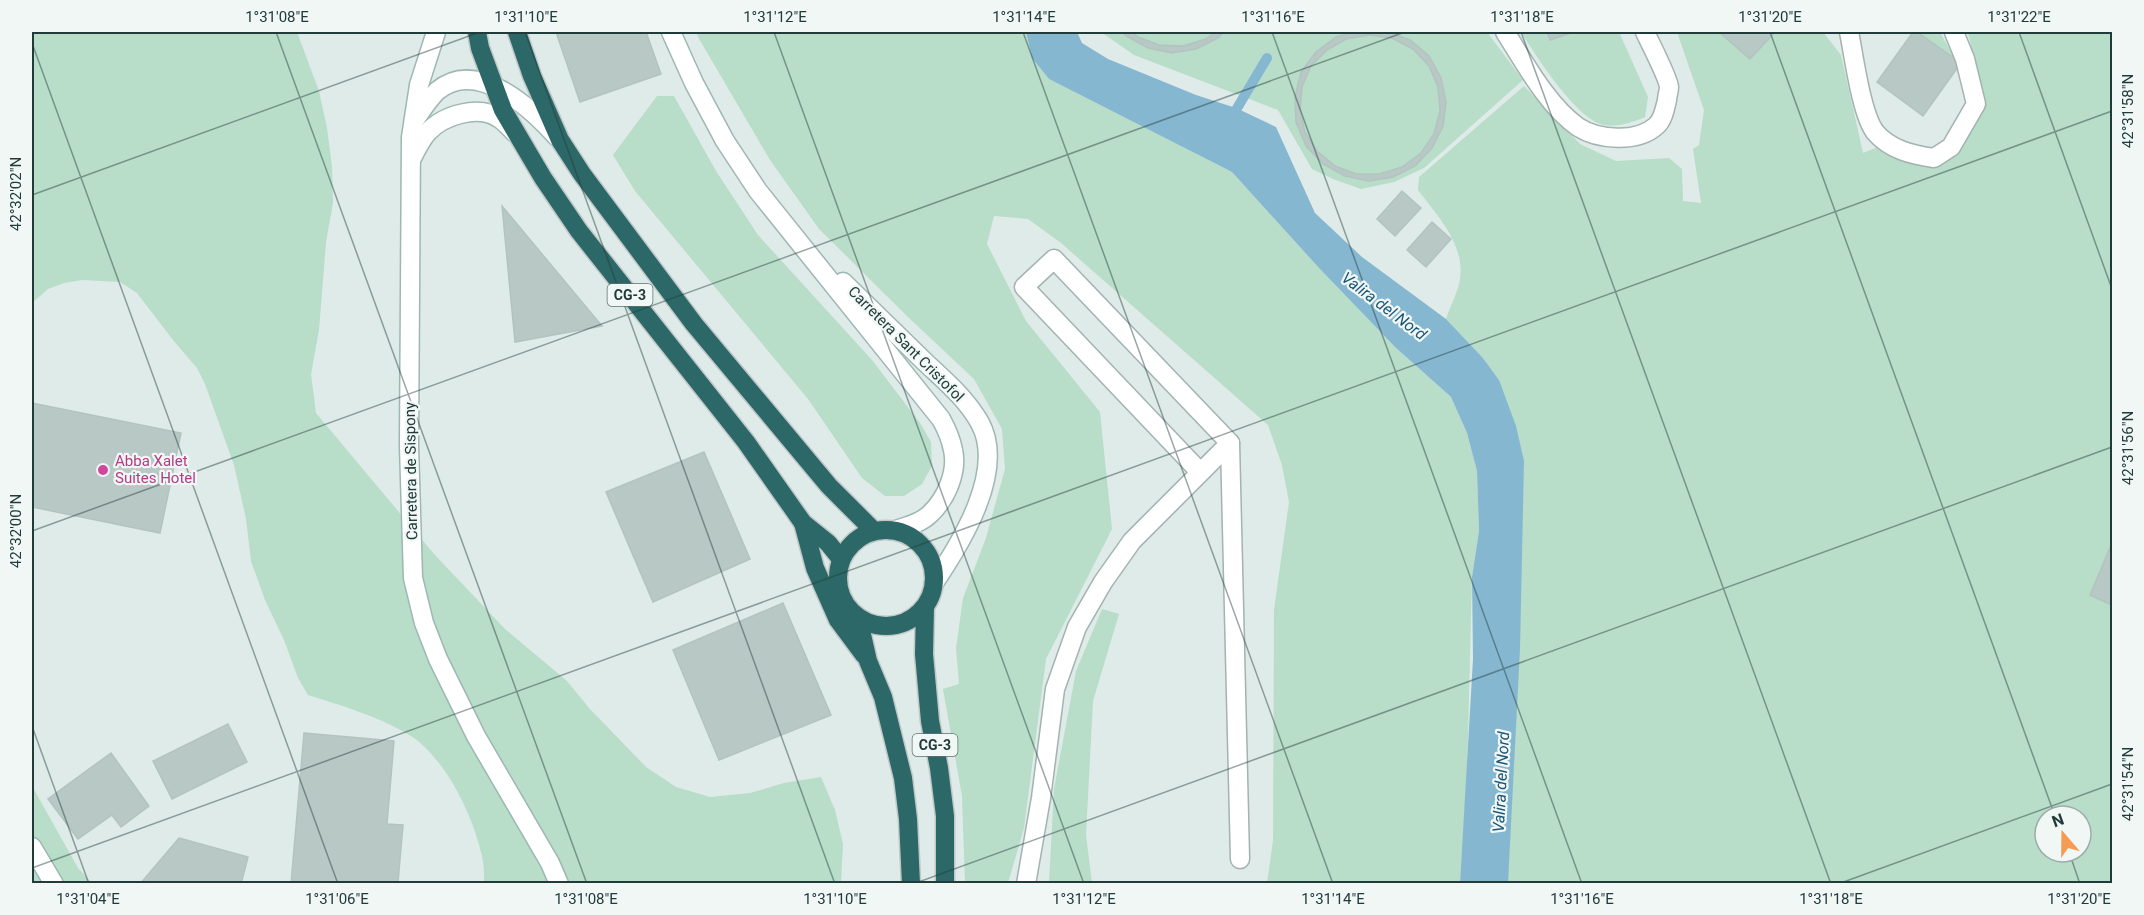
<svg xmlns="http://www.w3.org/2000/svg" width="2144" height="915" font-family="Roboto,sans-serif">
<rect width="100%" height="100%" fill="#dfebe8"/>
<g fill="#b8ddc9" fill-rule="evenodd">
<path d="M32,32H297L319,91L327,128L332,167L333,203L326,242L319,330L311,374L316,413L434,554L505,629L567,681L589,708L646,767L676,787L710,797L750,793L784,783L821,777L835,810L843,844L841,883H484C484,874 484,865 482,856C473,815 444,754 406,733C375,715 342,706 308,695L298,678L284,640L265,600L251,561L246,519L234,465L205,384L197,368L173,340L137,293L120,282L82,280L64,283L48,289L32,303Z"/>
<path d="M697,32H1026L1032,58L1049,79L1232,172L1319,268L1395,347L1451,397L1467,433L1477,471L1479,531L1472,577L1467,776L1460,883H1267L1273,841L1274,610L1289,502L1282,465L1268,425L1061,243L1028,219L994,216L987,244L1026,321L1100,412L1112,529L1046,659L1024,828L1008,883H965L962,796L943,689L959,684L956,648L963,598L986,538L1005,469L1002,429L974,379L909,318L819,229L770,160L698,37Z"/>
<path d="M1101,32H1487L1523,80L1424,168L1394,182L1361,189L1333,179L1312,169L1278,110L1134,55Z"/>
<path d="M1521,32H1547L1550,40L1574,32H1619L1648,97L1645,117C1633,122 1614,129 1600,124C1573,114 1536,56 1521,32Z"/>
<path d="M1677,32H1823L1841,55L1863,153L1880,146L1928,150L1965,140C1988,106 1976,69 1968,32H2112V543L2090,595L2112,605V883H1508L1499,380L1483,358L1446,319C1450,307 1456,296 1459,284C1468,247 1438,217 1418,190L1419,177L1524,86L1580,144L1616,161L1669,158L1682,169L1683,201L1701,203L1693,149L1699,145L1704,110ZM2045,816H2081V852H2045Z"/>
<path d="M1917,32H1940L1955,59Z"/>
<path d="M657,96H674L716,171L758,235L872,360L920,423L931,442L932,466L922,484L904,496H885L862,478L808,399L635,191L613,155Z"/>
<path d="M1102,609L1119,614L1093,701L1086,835L1092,883H1049L1054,789L1076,671Z"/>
<path d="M32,786L78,868L92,883H32Z"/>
</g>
<path fill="#86b7d1" d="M1026,32H1077L1082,43L1108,59L1196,95L1236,108L1276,127L1315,213L1362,257L1446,319L1483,358L1499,380L1516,426L1524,461L1520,649L1508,883H1460L1473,659L1472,577L1479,531L1477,471L1467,433L1451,397L1395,347L1319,268L1232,172L1049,79L1032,58Z"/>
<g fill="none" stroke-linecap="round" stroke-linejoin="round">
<path stroke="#86b7d1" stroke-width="10" d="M1230,120L1267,58"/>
</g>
<g fill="#b8c8c5" stroke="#b2c4c0" stroke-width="1.5" fill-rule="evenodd">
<path d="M556,32H646L661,74L580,102Z"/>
<path d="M1122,32H1132L1138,37L1159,45L1183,46L1206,39L1215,32H1224L1218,38L1196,49L1172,53L1148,48L1126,36Z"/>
<path d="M1355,32H1388L1410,40L1429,56L1441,78L1446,102L1443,126L1432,148L1415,166L1393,177L1369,181L1345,176L1323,164L1306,146L1296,122L1295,97L1301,72L1316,52L1336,37ZM1369,35L1392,38L1413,49L1429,66L1438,87L1440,111L1434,134L1421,153L1402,167L1380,174H1356L1335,166L1317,151L1305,132L1300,110L1302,87L1311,66L1327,50L1346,39Z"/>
<path d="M1547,32H1574L1550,40Z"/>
<path d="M1719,32H1775L1750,59Z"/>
<path d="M1913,32H1917L1961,63L1923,116L1877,82Z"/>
<path d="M1402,191L1421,208L1395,236L1377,219Z"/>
<path d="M502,206L602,326L515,342Z"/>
<path d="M1432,222L1451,239L1426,267L1407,250Z"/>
<path d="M32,403L181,433L160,533L32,507Z"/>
<path d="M704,452L750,559L653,602L606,492Z"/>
<path d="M2112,543V605L2090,595Z"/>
<path d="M783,603L831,715L719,760L673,650Z"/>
<path d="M228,724L247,762L172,799L153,761Z"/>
<path d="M304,733L394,741L387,824L403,825L398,882L291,884Z"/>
<path d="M111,753L149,806L121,827L112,815L78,839L48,799Z"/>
<path d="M179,838L248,857L241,884H140Z"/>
</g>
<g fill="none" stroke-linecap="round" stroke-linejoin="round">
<defs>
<g id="lane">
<path d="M1849,32C1854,56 1861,113 1875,132C1890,150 1913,155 1934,158L1951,147L1976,104L1965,59L1954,32"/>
<path d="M1200,472L1024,287L1054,259L1230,443L1240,859"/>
<path d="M1026,884L1041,798L1055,689L1077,627L1103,582L1132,541L1230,443"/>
</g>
<path id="street" d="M1505,32C1525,63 1547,105 1578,127C1598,140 1637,143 1656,126C1663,120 1665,109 1667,100C1667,96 1669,91 1669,87C1668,77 1650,43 1645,32"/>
<g id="secondary">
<path d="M436,32L419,85L411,137L409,446L413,578L424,623L438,659L476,736L550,863L559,884"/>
<path d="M671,32L694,83L725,141L758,191L941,419C946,428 951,439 953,450C958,472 946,499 930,514C921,523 908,526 896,530"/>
<path d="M414,121C421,111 428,100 437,91C477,57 532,109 557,137"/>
<path d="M412,158C416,150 421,140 427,133C443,115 479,104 500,119C505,122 510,128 514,132"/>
<path d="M843,282C870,308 897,335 925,362C945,381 966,398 980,423C1006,471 961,543 934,583"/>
<path d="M32,847L54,884"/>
</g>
<g id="highway">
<path d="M477,32L480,48L503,110L543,178L579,231L746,442L803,523L828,543L841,559"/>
<path d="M517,32L532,76L560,140L582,174L694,324L829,486L874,531"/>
<path d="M803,523L815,568L838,620L864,655"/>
<circle cx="886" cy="578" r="48"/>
<path d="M925,607L924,654L930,721L939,768L945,816V884"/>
<path d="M858,617L868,661L883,697L903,778L908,819L911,884"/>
</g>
</defs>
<use href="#lane" stroke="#a2b3b0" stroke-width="21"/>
<use href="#street" stroke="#a2b3b0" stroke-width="21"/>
<use href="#secondary" stroke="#9eb7b3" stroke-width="21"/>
<use href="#highway" stroke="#c1c8c8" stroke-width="21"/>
<use href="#lane" stroke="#fff" stroke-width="18"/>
<use href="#street" stroke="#fff" stroke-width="18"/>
<use href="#secondary" stroke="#fff" stroke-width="18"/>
<use href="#highway" stroke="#2c6867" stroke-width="18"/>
</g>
<path fill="none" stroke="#203b39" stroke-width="1.5" stroke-opacity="0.45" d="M276,32L587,884M525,32L835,884M774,32L1084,884M1023,32L1333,884M1272,32L1582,884M1521,32L1831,884M1770,32L2055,816M2019,32L2112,289M32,43L338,884M32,195L480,32M32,531L1405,32M32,726L89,884M2069,852L2080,884M32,868L2112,111M913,884L2112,447M1838,884L2112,784"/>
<circle fill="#d1479c" stroke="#f0f7f5" stroke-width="2" cx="103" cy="470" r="6"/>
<g text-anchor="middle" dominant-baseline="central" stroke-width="4.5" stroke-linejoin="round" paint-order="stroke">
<g fill="#f0f7f5" stroke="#5e7371" stroke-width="1.5">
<rect x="607.5" y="284" width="45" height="22" rx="4.5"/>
<rect x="912.5" y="734" width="45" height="22" rx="4.5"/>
</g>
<g font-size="14" font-weight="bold" fill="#203b39">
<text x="630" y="295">CG-3</text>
<text x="935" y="745">CG-3</text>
</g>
<g font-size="15" fill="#203b39" stroke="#f0f7f5">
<text transform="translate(906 344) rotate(45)">Carretera Sant Cristofol</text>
<text transform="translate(411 471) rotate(-91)">Carretera de Sispony</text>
</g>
<g font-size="15" fill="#b23c85" stroke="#f0f7f5" text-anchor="start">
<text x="115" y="461">Abba Xalet<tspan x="115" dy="17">Suites Hotel</tspan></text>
</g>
<g font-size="16" font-style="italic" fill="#1a5577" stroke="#f0f7f5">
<text transform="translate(1384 306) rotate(37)">Valira del Nord</text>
<text transform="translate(1501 782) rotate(-87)">Valira del Nord</text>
</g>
</g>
<rect width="2144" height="915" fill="none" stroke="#f0f7f5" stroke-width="66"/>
<g transform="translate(2063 834) rotate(340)"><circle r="28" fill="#f0f7f5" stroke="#9dacaa" stroke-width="1.5"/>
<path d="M0-4.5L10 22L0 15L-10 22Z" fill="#f49b54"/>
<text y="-9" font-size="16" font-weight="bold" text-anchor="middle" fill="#203b39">N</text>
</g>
<rect x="33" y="33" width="2078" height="849" fill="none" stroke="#203b39" stroke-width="2"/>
<g font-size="15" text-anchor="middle" fill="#203b39">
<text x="277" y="22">1°31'08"E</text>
<text x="526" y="22">1°31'10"E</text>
<text x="775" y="22">1°31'12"E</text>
<text x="1024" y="22">1°31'14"E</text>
<text x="1273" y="22">1°31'16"E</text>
<text x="1522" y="22">1°31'18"E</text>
<text x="1770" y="22">1°31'20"E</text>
<text x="2019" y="22">1°31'22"E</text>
<text transform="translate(2128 111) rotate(-90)" y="5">42°31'58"N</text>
<text transform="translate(16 194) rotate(-90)" y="5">42°32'02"N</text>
<text transform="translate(2128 448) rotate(-90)" y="5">42°31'56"N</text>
<text transform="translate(16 531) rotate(-90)" y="5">42°32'00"N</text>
<text transform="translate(2128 784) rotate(-90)" y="5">42°31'54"N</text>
<text x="88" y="904">1°31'04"E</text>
<text x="337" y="904">1°31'06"E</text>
<text x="586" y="904">1°31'08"E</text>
<text x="835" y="904">1°31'10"E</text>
<text x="1084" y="904">1°31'12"E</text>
<text x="1333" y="904">1°31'14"E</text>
<text x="1582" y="904">1°31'16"E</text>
<text x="1831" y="904">1°31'18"E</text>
<text x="2079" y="904">1°31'20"E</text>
</g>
</svg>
